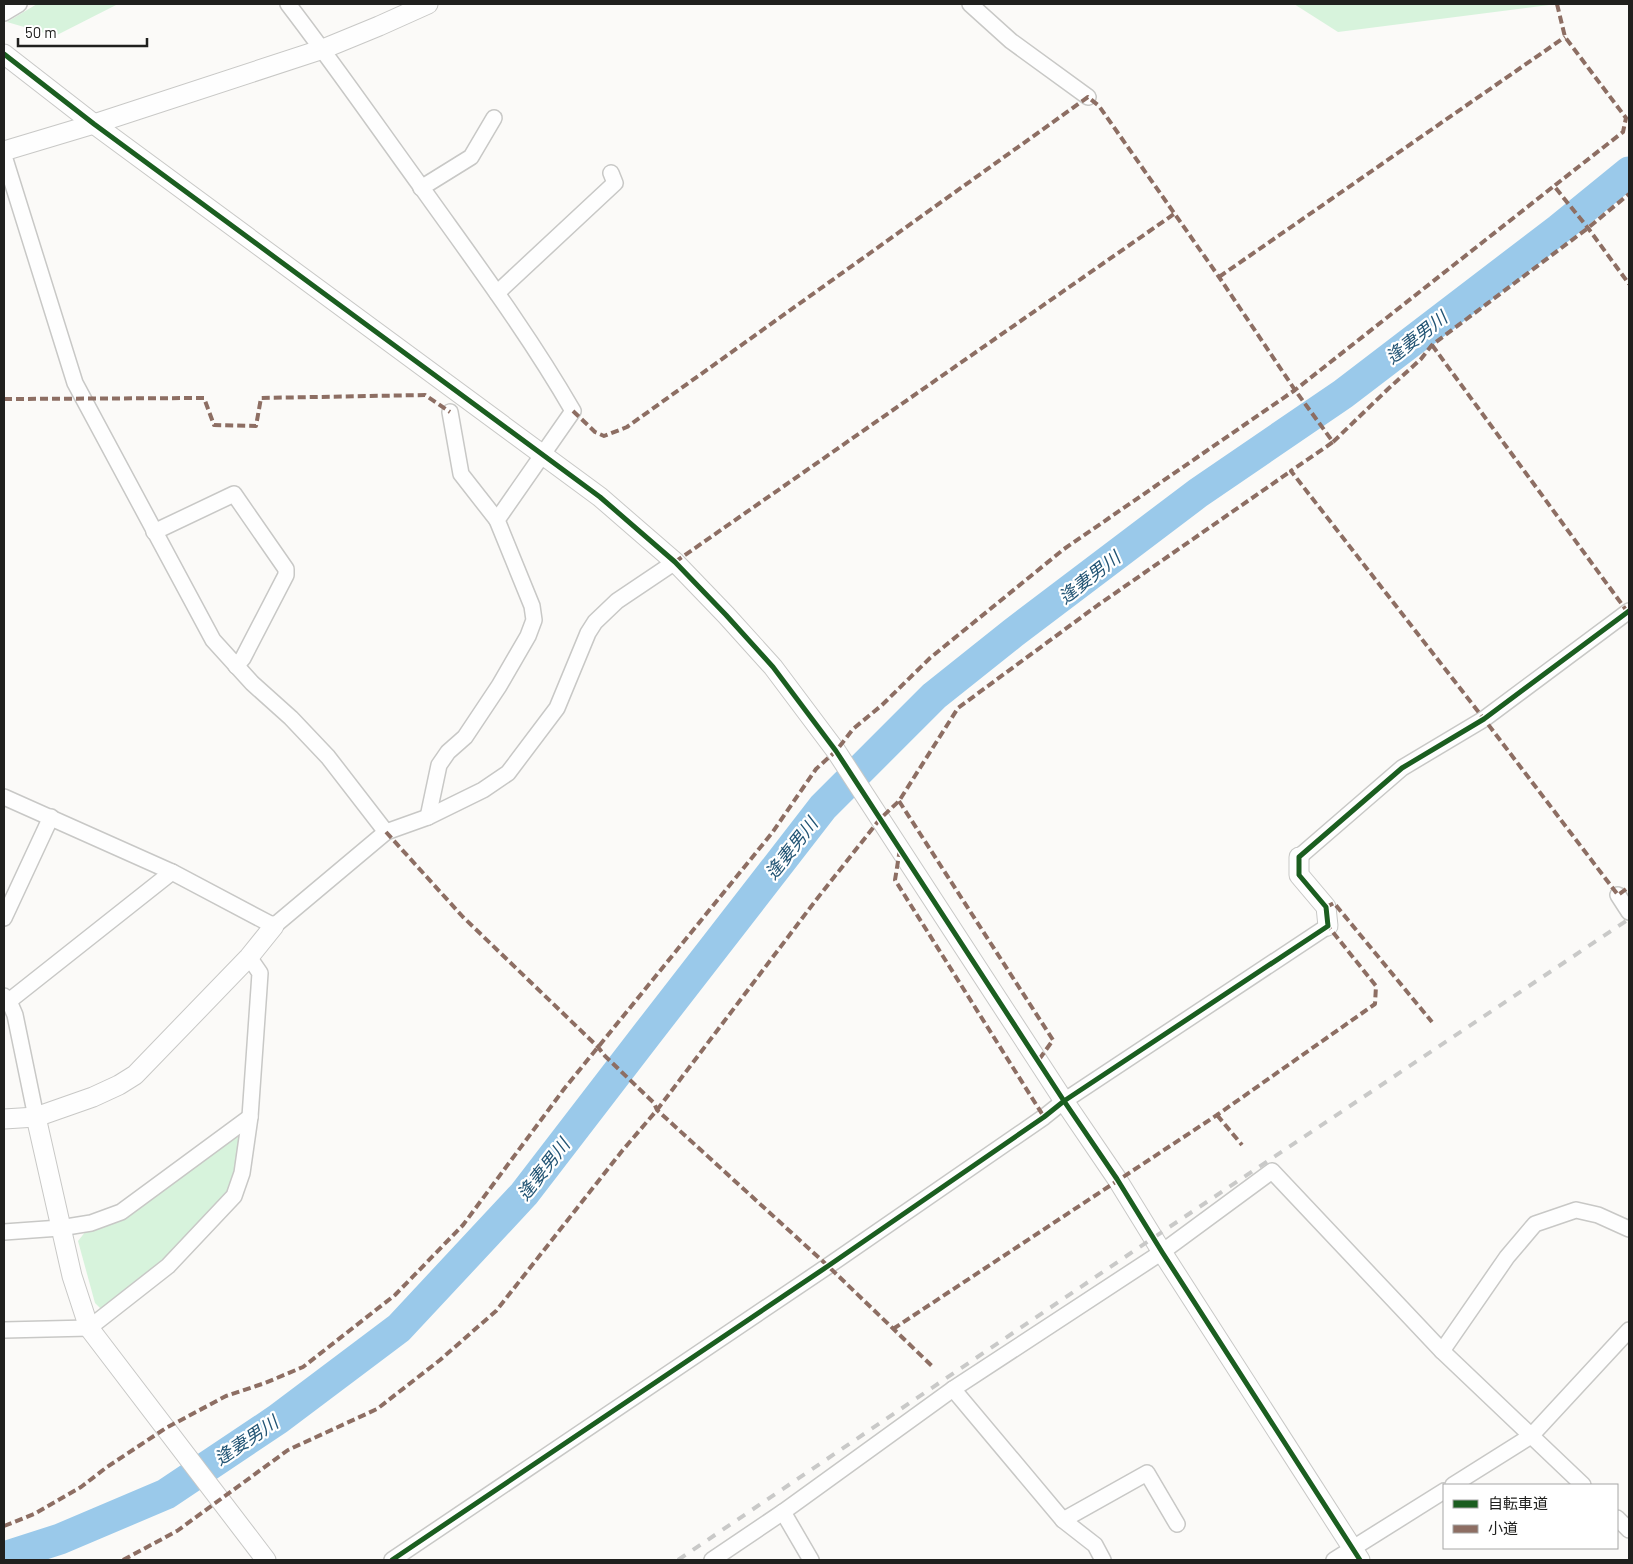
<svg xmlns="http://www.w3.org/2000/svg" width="1633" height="1564" font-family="Barlow,'Noto Sans JP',sans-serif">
<rect width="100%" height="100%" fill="#fbfaf8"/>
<g fill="#d7f3dc">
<path d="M37,4H118L55,36L7,22Z"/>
<path d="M1294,4H1549V5L1338,32Z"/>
<path d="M236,1133L241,1140L231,1195L167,1264L103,1311L95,1303L78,1241L86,1231Z"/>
</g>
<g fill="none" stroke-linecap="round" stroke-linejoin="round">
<path stroke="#9ac9ea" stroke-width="31" d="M4,1557L60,1539L166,1494L278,1419L399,1328L524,1194L647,1034L823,807L934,696L1013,633L1198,493L1343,394L1559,229L1629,172"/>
<defs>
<g id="minor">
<path d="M288,4C334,64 377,126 422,188C474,261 528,333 573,411L497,520L532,606L534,620L528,636L499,686L465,737L448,752L439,765L428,817"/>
<path d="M970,4L1011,41L1088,97"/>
<path d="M4,13L19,4"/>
<path d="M4,156L75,383L213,640L252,683L291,718L328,757L386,832"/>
<path d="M421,188L471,157L494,118"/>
<path d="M497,293L615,183L611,173"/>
<path d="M450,412L461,474L497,520"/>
<path d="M154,532L234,494L286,569V575L243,658L236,666"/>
<path d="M4,797L172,872L274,926L386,832L428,817L483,790L508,773L557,708L588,633L595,622L617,601L675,562"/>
<path d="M1299,857L1402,768L1484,719L1629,611"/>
<path d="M1618,895L1629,912"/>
<path d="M4,918L51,817"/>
<path d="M4,996L9,1001L15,1015L36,1117"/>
<path d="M4,1001H9L172,872"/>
<path d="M4,1232L60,1228L91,1223L121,1212L250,1117"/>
<path d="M4,1330L89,1328L168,1266L234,1196L242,1173L250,1117L259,988L260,973L249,957"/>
<path d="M1442,1351L1507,1257L1535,1224L1576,1210L1598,1215L1629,1229"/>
<path d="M953,1389L1063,1520L1095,1545L1103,1560"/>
<path d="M1453,1485L1531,1436L1629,1330"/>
<path d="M783,1512L811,1560"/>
<path d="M1617,1518L1629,1530"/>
<path d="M1063,1520L1147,1473L1177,1524"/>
<path d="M392,1560L828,1266L1044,1117L1064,1101L1328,926"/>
<path d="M712,1560L783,1512L953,1389L1162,1252L1272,1171L1442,1351L1583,1485"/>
<path d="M1334,1560L1444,1491"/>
</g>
<g id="tertiary">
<path d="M4,54L94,124L600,497L675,562L726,615L773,667L836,751L1064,1101L1117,1179L1162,1252L1360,1560"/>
<path d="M4,151L94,124L323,49L379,26L428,4"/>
<path d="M1299,857V875L1326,907L1328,926"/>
<path d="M36,1117L72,1276L89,1328L266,1560"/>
<path d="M4,1119L36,1117L93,1097L119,1085L135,1075L249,957L274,926"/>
</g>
</defs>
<use href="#minor" stroke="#c8c8c6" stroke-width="18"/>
<use href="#tertiary" stroke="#c8c8c6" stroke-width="21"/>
<use href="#minor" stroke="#fefefe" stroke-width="15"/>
<use href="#tertiary" stroke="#fefefe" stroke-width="19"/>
<path stroke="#c9c9c8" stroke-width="4" stroke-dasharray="9 9" stroke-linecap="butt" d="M678,1560L1153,1238L1629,919"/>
<g stroke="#8d6e63" stroke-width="4" stroke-dasharray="8 4" stroke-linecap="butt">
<path d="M1557,4L1565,37L1626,118L1623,132L1554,186L1588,228L1629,284"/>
<path d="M1219,277L1565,37"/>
<path d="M1432,345L1629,614"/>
<path d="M4,399L204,398L214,425L256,426L261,398L425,395L450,412"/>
<path d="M573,411L595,432L604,436L627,427L1088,97L1099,106L1219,277L1295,390L1333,442L1291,471L1484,719L1618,895L1629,887"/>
<path d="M1333,442L1388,389L1421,359L1432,345L1588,228L1629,194"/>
<path d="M675,562L1174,214"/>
<path d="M899,801L1053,1040L1038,1061"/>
<path d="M386,832L463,917L598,1047L605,1056L654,1103L657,1110L828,1266L933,1367"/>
<path d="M900,849L895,880L1044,1117"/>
<path d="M1326,907L1334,903L1432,1022"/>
<path d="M1217,1115L1242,1145"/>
<path d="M893,1329L1217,1115L1375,1004L1376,986L1328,926"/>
<path d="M4,1526L34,1514L81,1487L107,1467L166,1428L226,1396L265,1383L303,1367L395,1295L463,1225L564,1089L772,833L816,769L836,751L853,729L882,705L930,658L1064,549L1295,390L1554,186"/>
<path d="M123,1560L177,1531L288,1450L377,1409L440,1360L496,1311L622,1151L657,1110L816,900L880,819L899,801L958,708L1098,605L1291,471"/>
</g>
<defs>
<g id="cycleway">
<path d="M4,54L94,124L600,497L675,562L726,615L773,667L836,751L1064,1101L1117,1179L1162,1252L1360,1560"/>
<path d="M392,1560L828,1266L1044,1117L1064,1101L1328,926L1326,907L1299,875V857L1402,768L1484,719L1629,611"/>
</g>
</defs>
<use href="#cycleway" stroke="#fff" stroke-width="8"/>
<use href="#cycleway" stroke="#1b5e20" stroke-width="5"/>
</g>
<g text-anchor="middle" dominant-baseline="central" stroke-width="4.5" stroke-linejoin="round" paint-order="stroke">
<g font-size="18" font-style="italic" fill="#225474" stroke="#fff">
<text transform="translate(1416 337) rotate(-38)">逢妻男川</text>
<text transform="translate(1089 577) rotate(-38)">逢妻男川</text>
<text transform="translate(791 848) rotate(-52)">逢妻男川</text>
<text transform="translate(543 1169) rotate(-52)">逢妻男川</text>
<text transform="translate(246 1440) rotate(-34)">逢妻男川</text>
</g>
</g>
<rect width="1633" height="1564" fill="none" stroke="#20201e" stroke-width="10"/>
<rect x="1443" y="1484" width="175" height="65" fill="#ffffff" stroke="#a6a6a5"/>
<rect x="1453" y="1500" width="25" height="8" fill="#1b5e20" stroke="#a6a6a5"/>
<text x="1488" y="1509" font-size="15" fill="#20201e">自転車道</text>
<rect x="1453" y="1525" width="25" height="8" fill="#8d6e63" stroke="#a6a6a5"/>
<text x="1488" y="1534" font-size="15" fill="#20201e">小道</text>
<path d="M18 38v8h129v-8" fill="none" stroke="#20201e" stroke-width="2.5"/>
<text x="25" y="38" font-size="15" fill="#20201e" stroke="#ffffff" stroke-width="4" paint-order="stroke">50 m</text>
</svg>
